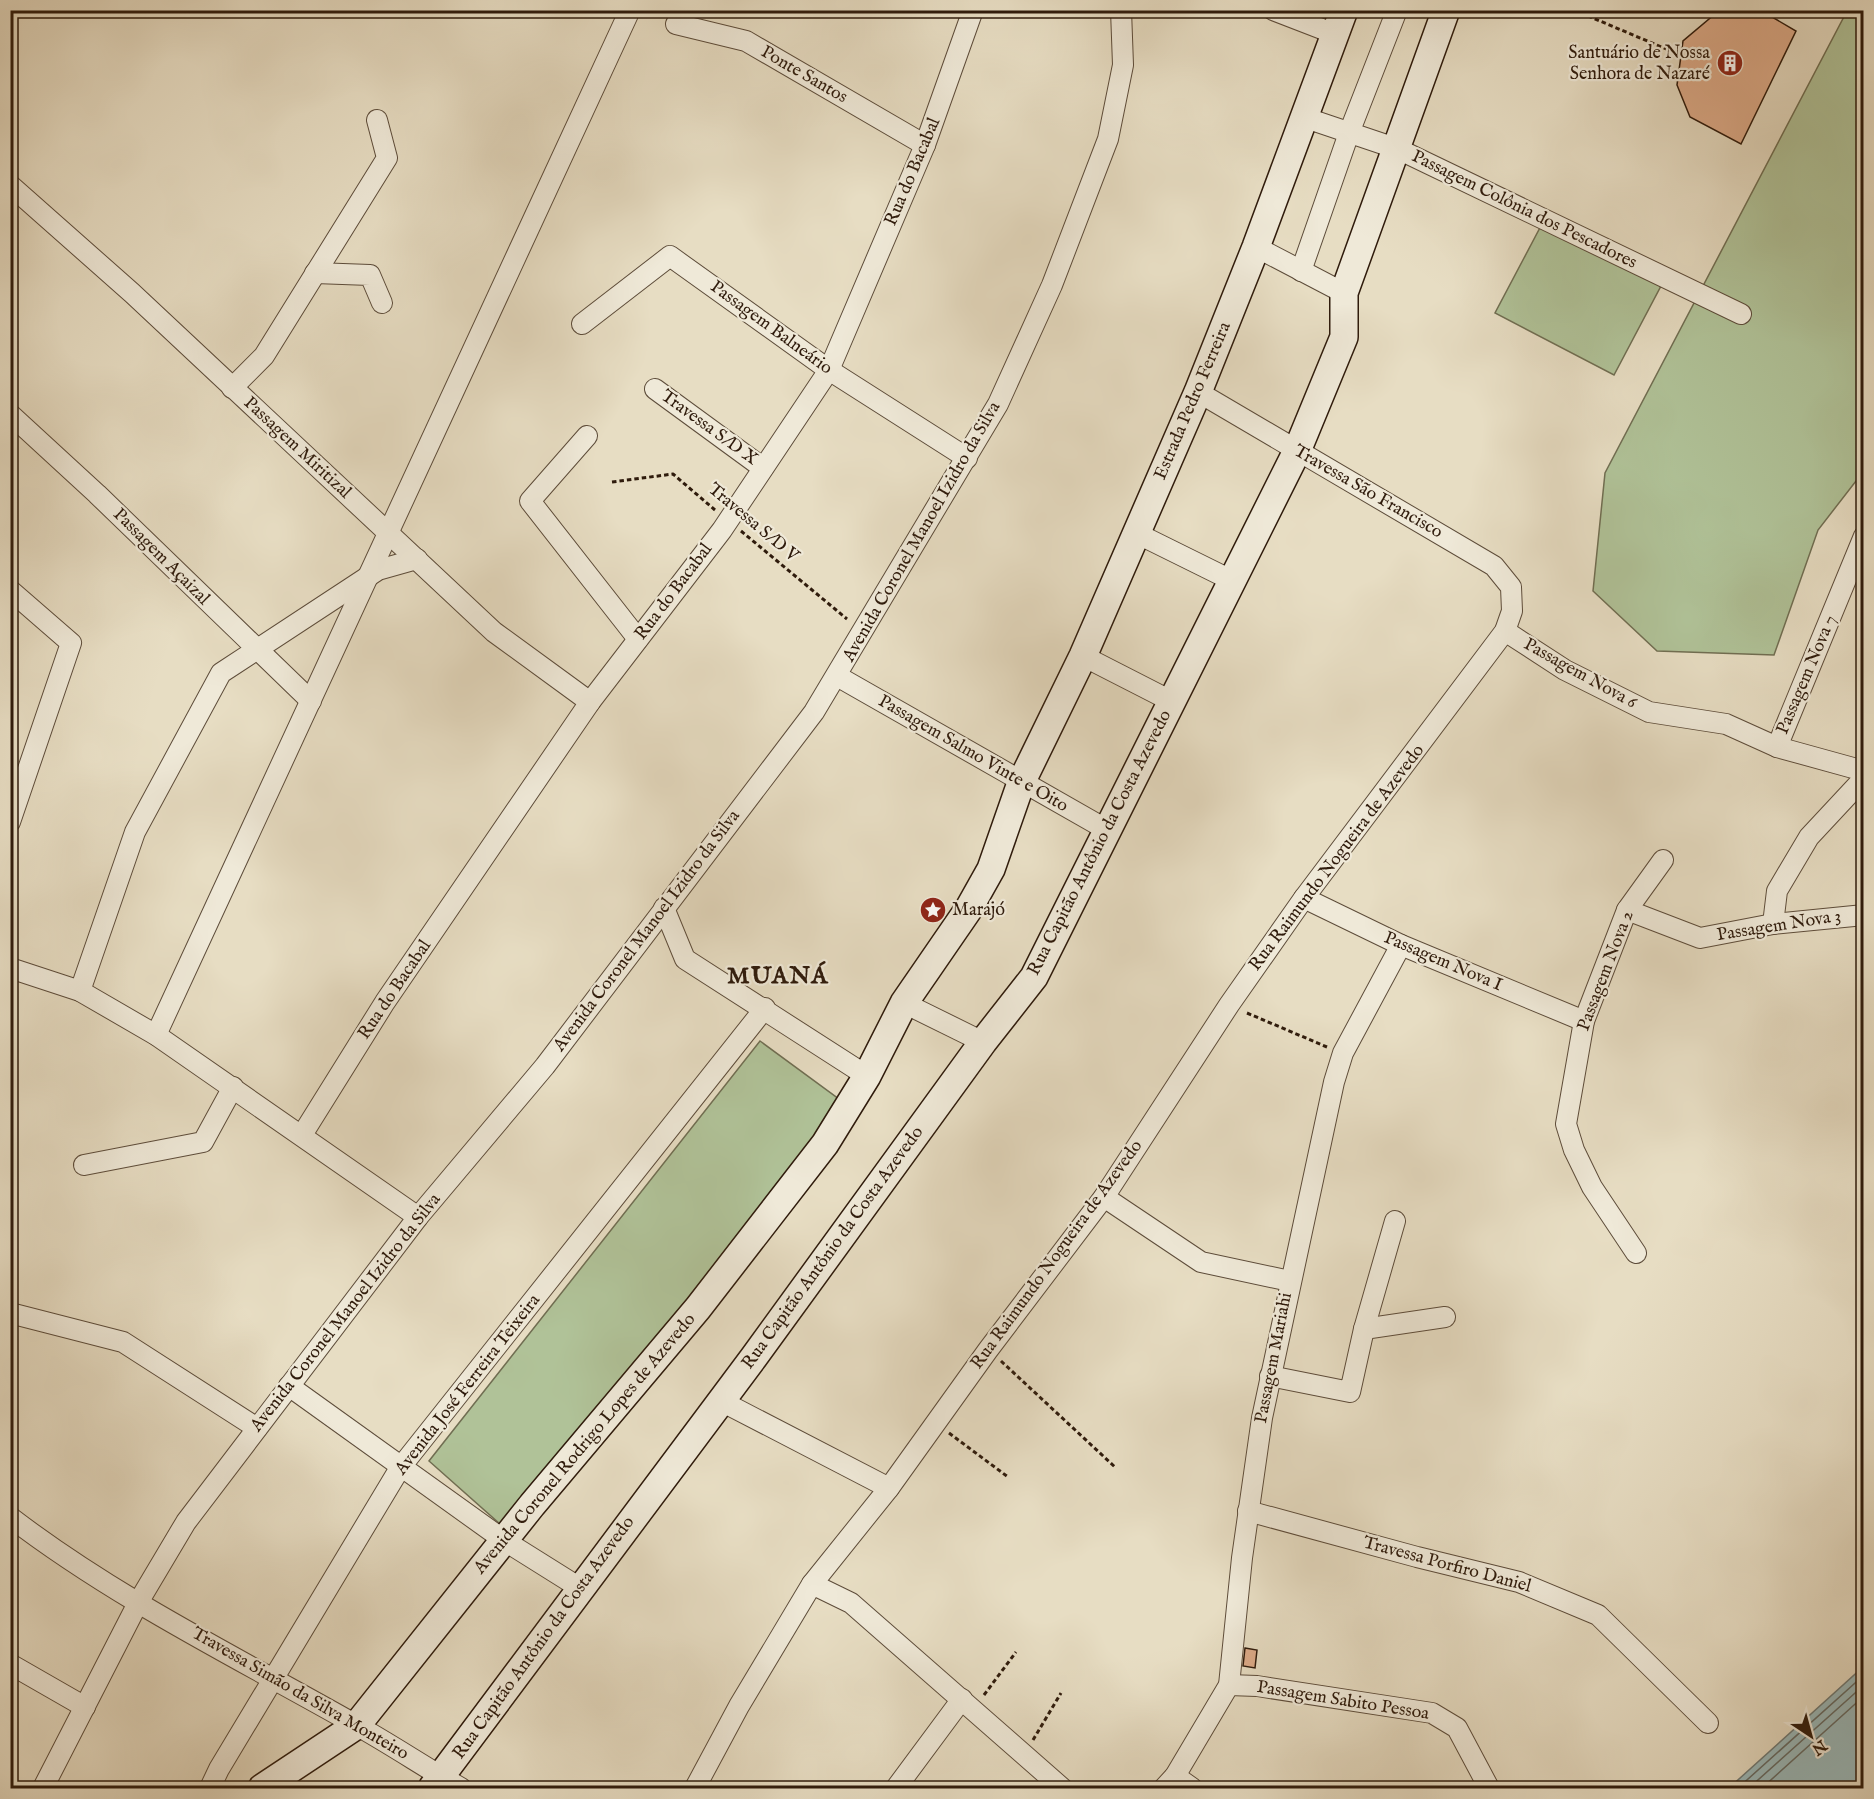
<svg xmlns="http://www.w3.org/2000/svg" width="1874" height="1799" font-family="'IM FELL English',serif">
<rect width="100%" height="100%" fill="#e7ddc3"/>
<filter id="stains"><feTurbulence type="fractalNoise" baseFrequency=".00333" numOctaves="4"/><feColorMatrix values="0 0 0 0 .2 0 0 0 0 .09 0 0 0 0 .02 0 0 0 .5 -.17"/></filter>
<radialGradient id="worn" r=".72"><stop offset=".6" stop-color="#630" stop-opacity="0"/><stop offset="1" stop-color="#630" stop-opacity=".3"/></radialGradient>
<g fill="#b0c298" stroke="#706e52" stroke-width="1.5">
<path d="M1847,11H1863V472L1818,530L1774,655L1657,651L1593,591L1605,473Z"/>
<path d="M1543,222L1662,284L1614,375L1495,313Z"/>
<path d="M760,1041L847,1105L509,1532L429,1461Z"/>
</g>
<path fill="#9ababc" stroke="#6f7a76" stroke-width="1.5" d="M1863,1667V1788H1729Z"/>
<g fill="none" stroke-linecap="round" stroke-linejoin="round">
<g stroke="#646a64" stroke-width="1.5">
<path d="M1738,1788L1864,1675"/>
<path d="M1749,1788L1864,1685"/>
<path d="M1762,1788L1864,1696"/>
</g>
</g>
<g fill="#deac8a" stroke="#2f1b0c" stroke-width="1.5">
<path d="M1760,10L1796,31L1741,144L1690,117L1677,85L1683,41L1715,14Z"/>
<path d="M1245,1648L1257,1650L1255,1668L1243,1666Z"/>
</g>
<g fill="none" stroke-linecap="round" stroke-linejoin="round">
<defs>
<g id="street">
<path d="M1273,10L1335,34"/>
<path d="M676,24L746,41L925,145"/>
<path d="M1303,117L1398,149L1741,314"/>
<path d="M10,185L132,293L494,632L590,702"/>
<path d="M1256,247L1344,293"/>
<path d="M1301,271L1349,133L1397,10"/>
<path d="M315,273L370,275L382,303"/>
<path d="M582,324L670,256L829,370L967,458"/>
<path d="M232,388L264,356L387,158L377,120"/>
<path d="M655,389L763,468"/>
<path d="M10,414L97,494L311,701"/>
<path d="M587,436L530,501L638,639"/>
<path d="M1136,533L1231,580"/>
<path d="M10,590L71,643L10,822"/>
<path d="M1505,631L1565,670L1649,712L1726,724L1777,747L1864,771"/>
<path d="M1083,656L1171,701"/>
<path d="M837,676L1109,831"/>
<path d="M1777,747L1864,536"/>
<path d="M1304,898L1401,945L1584,1021"/>
<path d="M664,908L685,959L867,1076"/>
<path d="M1627,910L1700,938L1773,924L1864,915"/>
<path d="M1773,924L1777,891L1809,837L1864,778"/>
<path d="M10,968L80,991L156,1035L418,1217"/>
<path d="M80,991L135,832L221,673L378,570L417,559"/>
<path d="M904,1003L983,1042"/>
<path d="M156,1035L630,10"/>
<path d="M302,1135L385,1002L590,702L722,530L829,370L925,145L973,10"/>
<path d="M84,1165L203,1142L233,1087"/>
<path d="M1104,1197L1201,1262L1290,1281"/>
<path d="M1636,1253L1592,1187L1574,1150L1566,1124L1584,1021L1627,910L1663,860"/>
<path d="M10,1313L123,1342L257,1428"/>
<path d="M1364,1329L1395,1221"/>
<path d="M1270,1376L1350,1392L1364,1329L1445,1317"/>
<path d="M289,1386L505,1541L580,1588"/>
<path d="M721,1401L889,1488"/>
<path d="M1248,1511L1417,1557L1519,1582L1598,1615L1708,1723"/>
<path d="M10,1517C117,1599 240,1659 356,1725C392,1745 426,1768 461,1788"/>
<path d="M812,1584L851,1603L1062,1788"/>
<path d="M10,1664L85,1707"/>
<path d="M1229,1685L1257,1686L1432,1713L1457,1728L1489,1788"/>
<path d="M1175,1776L1192,1788"/>
<path d="M43,1788L139,1601L186,1522L418,1217L545,1066L814,712L998,404L1052,285L1108,139L1123,65L1121,10"/>
<path d="M210,1788L219,1769L400,1468L765,1008"/>
<path d="M695,1788L739,1706L812,1584L889,1488L988,1350L1104,1197L1229,1005L1304,898L1505,631L1512,611L1511,587L1494,566L1198,392"/>
<path d="M896,1788L962,1699"/>
<path d="M1164,1788L1175,1776L1229,1685L1242,1558L1262,1418L1334,1082L1343,1053L1401,945"/>
</g>
<g id="secondary">
<path d="M262,1788L357,1725L532,1505L698,1308L825,1144L867,1076L904,1003L968,910L991,869L1021,783L1083,656L1198,392L1256,247L1344,10"/>
<path d="M432,1788L754,1357L983,1042L1034,977L1297,451L1344,337V293L1446,10"/>
</g>
</defs>
<use href="#street" stroke="#5d4c3a" stroke-width="22"/>
<use href="#secondary" stroke="#2f1b0c" stroke-width="30"/>
<g stroke="#2f1b0c" stroke-width="3" stroke-dasharray="4.5 3" stroke-linecap="butt">
<path d="M1574,10L1678,54"/>
<path d="M612,482L673,474L715,510"/>
<path d="M741,531L847,619"/>
<path d="M1247,1013L1327,1047"/>
<path d="M1001,1361L1116,1468"/>
<path d="M949,1433L1008,1477"/>
<path d="M984,1695L1016,1652"/>
<path d="M1033,1740L1061,1693"/>
</g>
<use href="#street" stroke="#efe9d8" stroke-width="20"/>
<use href="#secondary" stroke="#efe9d8" stroke-width="27"/>
</g>
<defs>
<symbol id="building-disc" viewBox="-11 -11 22 22"><circle r="9.5" fill="#8f2418" stroke="#efe9d8"/><path d="M-4-6H4V6H1V3H-1V6H-4ZM-2.5-4.3h1.7v1.8h-1.7ZM.8-4.3h1.7v1.8H.8ZM-2.5-1h1.7V.8h-1.7ZM.8-1h1.7V.8H.8Z" fill="#fff"/></symbol>
<symbol id="sight-disc" viewBox="-11 -11 22 22"><circle r="9.5" fill="#8f2418" stroke="#efe9d8"/><path d="M0-6L1.8-2.2L6-1.7L2.9 1.2L3.7 5.4L0 3.3L-3.7 5.4L-2.9 1.2L-6-1.7L-1.8-2.2Z" fill="#fff"/></symbol>
</defs>
<g fill-rule="evenodd">
<use href="#building-disc" x="1715" y="48" width="30" height="30"/>
<use href="#sight-disc" x="918" y="895" width="30" height="30"/>
</g>
<g text-anchor="middle" dominant-baseline="central" stroke-width="4.5" stroke-linejoin="round" paint-order="stroke">
<g font-size="18" fill="#2f1b0c" stroke="#efe9d8" text-anchor="end">
<text x="1710" y="53">Santuário de Nossa<tspan x="1710" dy="21">Senhora de Nazaré</tspan></text>
<text x="952" y="910" text-anchor="start">Marajó</text>
</g>
<g font-size="18" fill="#2f1b0c" stroke="#efe9d8">
<text transform="translate(804 75) rotate(30)">Ponte Santos</text>
<text transform="translate(913 172) rotate(-67)">Rua do Bacabal</text>
<text transform="translate(1524 210) rotate(26)">Passagem Colônia dos Pescadores</text>
<text transform="translate(771 328) rotate(36)">Passagem Balneário</text>
<text transform="translate(1193 401) rotate(-67)">Estrada Pedro Ferreira</text>
<text transform="translate(709 428) rotate(36)">Travessa S/D X</text>
<text transform="translate(297 448) rotate(43)">Passagem Miritizal</text>
<text transform="translate(1368 492) rotate(30)">Travessa São Francisco</text>
<text transform="translate(753 523) rotate(40)">Travessa S/D V</text>
<text transform="translate(922 532) rotate(-60)">Avenida Coronel Manoel Izidro da Silva</text>
<text transform="translate(161 557) rotate(45)">Passagem Açaizal</text>
<text transform="translate(674 592) rotate(-53)">Rua do Bacabal</text>
<text transform="translate(1580 674) rotate(29)">Passagem Nova 6</text>
<text transform="translate(1807 675) rotate(-67)">Passagem Nova 7</text>
<text transform="translate(973 754) rotate(30)">Passagem Salmo Vinte e Oito</text>
<text transform="translate(1100 843) rotate(-63)">Rua Capitão Antônio da Costa Azevedo</text>
<text transform="translate(1337 858) rotate(-53)">Rua Raimundo Nogueira de Azevedo</text>
<text transform="translate(1779 926) rotate(-9)">Passagem Nova 3</text>
<text transform="translate(647 931) rotate(-53)">Avenida Coronel Manoel Izidro da Silva</text>
<text transform="translate(1443 962) rotate(23)">Passagem Nova I</text>
<text transform="translate(1606 971) rotate(-69)">Passagem Nova 2</text>
<text transform="translate(395 990) rotate(-56)">Rua do Bacabal</text>
<text transform="translate(833 1248) rotate(-54)">Rua Capitão Antônio da Costa Azevedo</text>
<text transform="translate(1057 1255) rotate(-54)">Rua Raimundo Nogueira de Azevedo</text>
<text transform="translate(346 1313) rotate(-52)">Avenida Coronel Manoel Izidro da Silva</text>
<text transform="translate(1274 1358) rotate(-79)">Passagem Mariahi</text>
<text transform="translate(468 1385) rotate(-52)">Avenida José Ferreira Teixeira</text>
<text transform="translate(585 1444) rotate(-50)">Avenida Coronel Rodrigo Lopes de Azevedo</text>
<text transform="translate(1447 1565) rotate(15)">Travessa Porfiro Daniel</text>
<text transform="translate(544 1638) rotate(-54)">Rua Capitão Antônio da Costa Azevedo</text>
<text transform="translate(300 1694) rotate(30)">Travessa Simão da Silva Monteiro</text>
<text transform="translate(1343 1701) rotate(9)">Passagem Sabito Pessoa</text>
</g>
<g font-size="24" font-weight="bold" letter-spacing="1.5" fill="#2f1b0c" stroke="#efe9d8">
<text x="778" y="976">MUANÁ</text>
</g>
</g>
<rect width="1874" height="1799" fill="none" stroke="#e7ddc3" stroke-width="36"/>
<rect x="12" y="12" width="1850" height="1775" fill="none" stroke="#2f1b0c" stroke-width="3"/>
<rect x="18" y="18" width="1838" height="1763" fill="none" stroke="#2f1b0c" stroke-width="1.5"/>
<g transform="translate(1811 1736) rotate(144)" stroke="#efe9d8" stroke-width="4.5" paint-order="stroke">
<path d="M0-4.5L10 22L0 15L-10 22Z" fill="#2f1b0c"/>
<text y="-9" font-size="16" font-weight="bold" text-anchor="middle" fill="#2f1b0c">N</text>
</g>
<rect width="100%" height="100%" filter="url(#stains)"/>
<rect width="100%" height="100%" fill="url(#worn)"/>
</svg>
